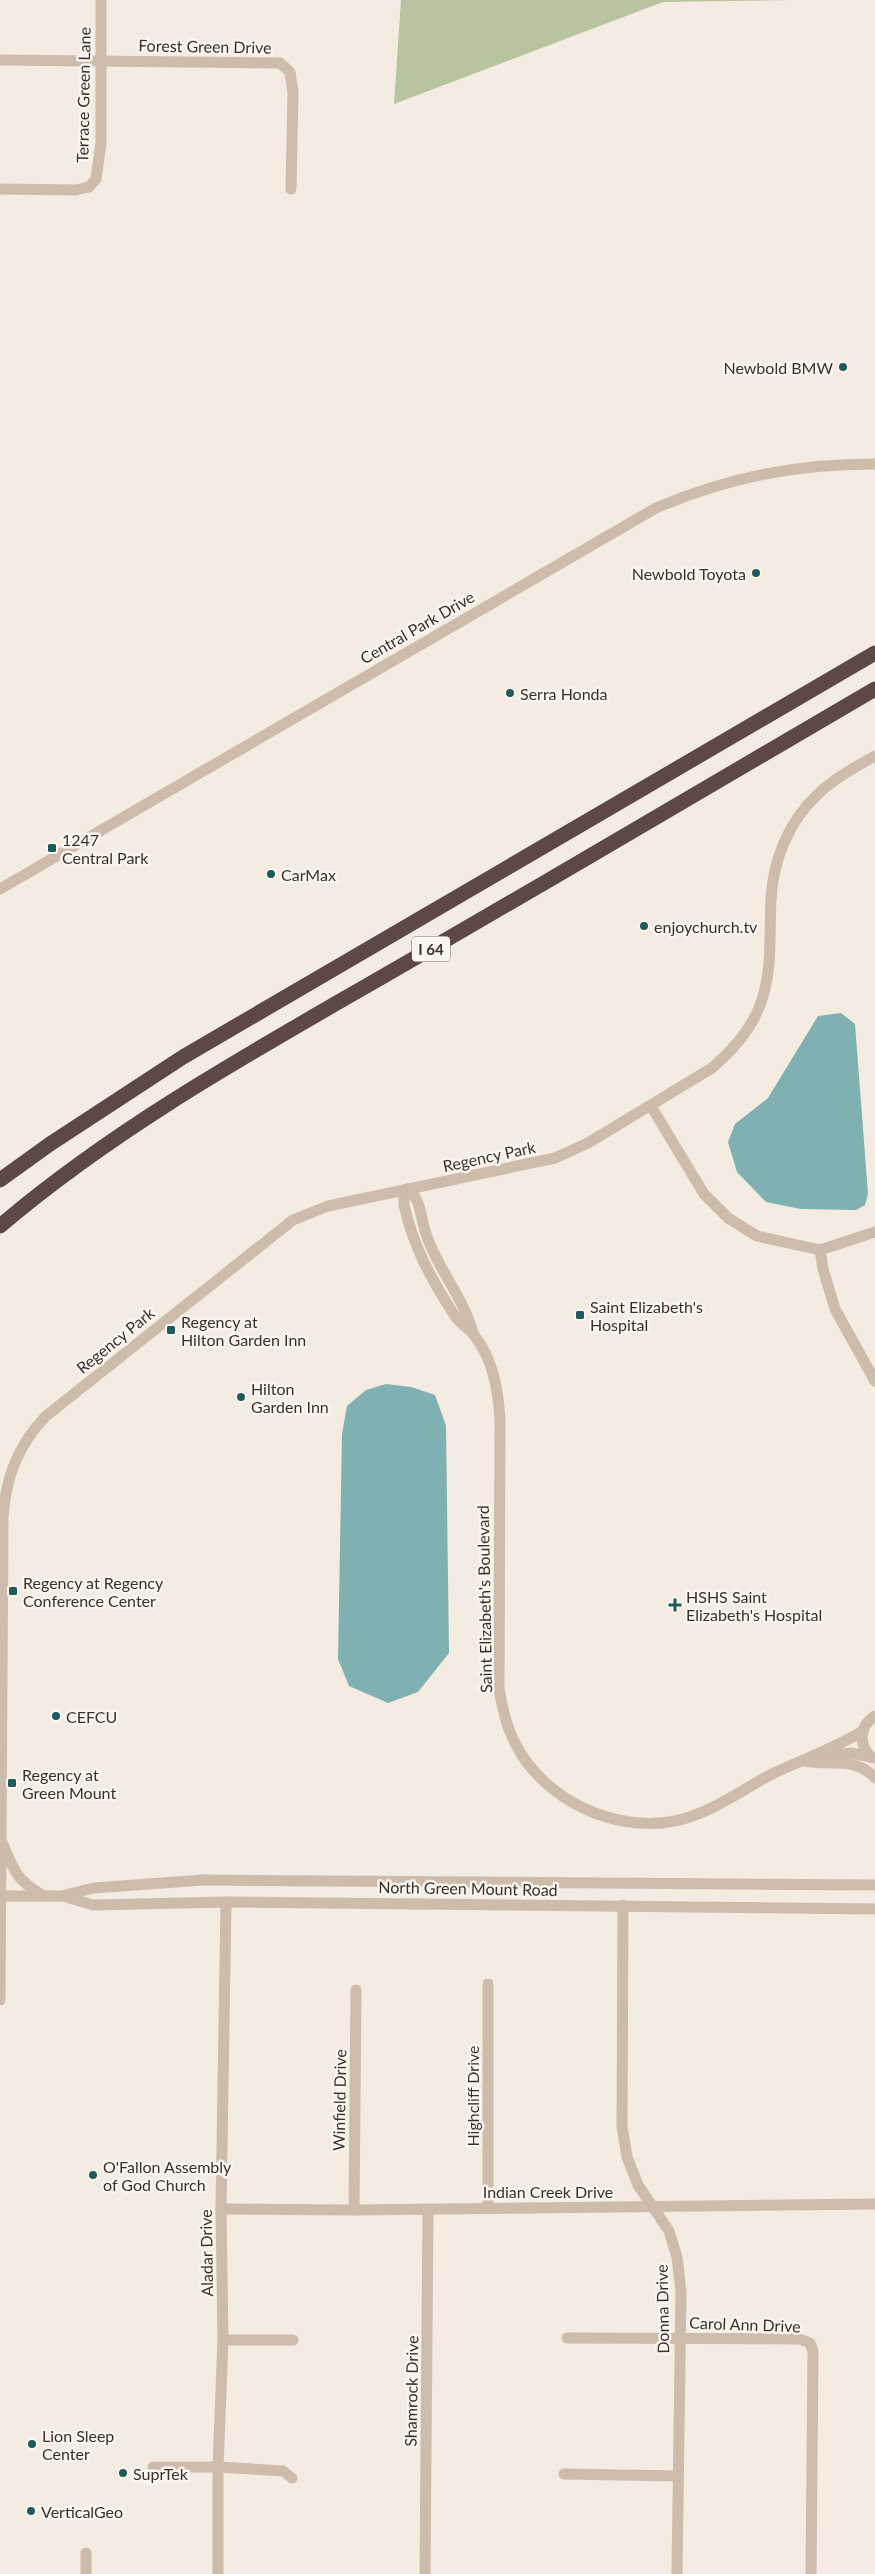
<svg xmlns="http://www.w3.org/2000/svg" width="875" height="2574" font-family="Lato,sans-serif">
<rect width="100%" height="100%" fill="#f4ebe1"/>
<path fill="#b8c4a0" d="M401,0H792L663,2L394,104Z"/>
<g fill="#7fb0b2">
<path d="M841,1013L855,1024L868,1194L865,1205L856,1210L801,1209L766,1202L737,1172L728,1142L735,1124L768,1098L818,1016Z"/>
<path d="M386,1384L411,1387L435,1395L446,1426L449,1653L418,1692L388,1703L349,1686L338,1659L342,1434L347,1406L366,1390Z"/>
</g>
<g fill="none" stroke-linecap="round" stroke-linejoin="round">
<g stroke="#cdbbac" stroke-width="11">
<path d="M0,60L280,63L290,72L293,92L291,189"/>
<path d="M0,189L76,190L89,187L96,179L101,143V0"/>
<path d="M0,889L656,508C729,477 796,464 875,464"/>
<path d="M651,1106L704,1194L728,1218L757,1236L820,1250L823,1269L835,1309L875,1381"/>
<path d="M407,1189L404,1196V1205C413,1246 432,1281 455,1316C460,1324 469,1328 474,1335C493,1359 498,1389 500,1419L499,1688C502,1707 506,1726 515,1743C543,1799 613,1833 675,1821C712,1813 741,1790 774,1773C804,1759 835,1748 863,1731"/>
<path d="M407,1189C420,1197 420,1213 424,1227C434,1265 463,1295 473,1333"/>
<path d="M820,1250L875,1232"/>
<path d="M826,1756L851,1753L871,1757"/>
<path d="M872,1758C858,1745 859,1726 875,1716"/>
<path d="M804,1761C830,1766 855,1756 875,1778"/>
<path d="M3,1844C15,1873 16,1879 43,1896"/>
<path d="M0,1896H61L94,1888L203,1880L875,1885"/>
<path d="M63,1896L93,1905L226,1902L875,1909"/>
<path d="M623,1905L622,2126L627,2157L638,2185L669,2231L677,2257L681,2291L677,2574"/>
<path d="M0,2000L3,1516C6,1477 18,1445 46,1416L293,1220L328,1206L555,1158L588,1143L712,1068C732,1051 751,1030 760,1005C773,972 769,934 771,899C773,860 789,821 818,794C835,778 855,767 875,756"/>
<path d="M488,2207V1984"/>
<path d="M221,2209L354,2210L875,2204"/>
<path d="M354,2210L356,1990"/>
<path d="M567,2338L800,2339L810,2343L813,2351L811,2574"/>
<path d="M223,2340H293"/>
<path d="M153,2467H218L283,2471L292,2478"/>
<path d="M564,2474L678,2476"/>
<path d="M86,2553V2574"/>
<path d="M218,2574V2467L223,2340L221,2209L226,1902"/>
<path d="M425,2574L428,2209"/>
</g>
<g stroke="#5c4a42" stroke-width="15">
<path d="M0,1180L50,1144L183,1057L875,653"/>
<path d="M0,1226C127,1118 276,1039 420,955C572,867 723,778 875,689"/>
</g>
</g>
<g fill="#1f5a5e" stroke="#fbf5ee" stroke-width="2">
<circle cx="843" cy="367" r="5"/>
<circle cx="756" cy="573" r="5"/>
<circle cx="510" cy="693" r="5"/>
<rect x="47" y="843" width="10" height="10" rx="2.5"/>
<circle cx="271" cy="874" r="5"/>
<circle cx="644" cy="926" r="5"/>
<rect x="575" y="1310" width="10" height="10" rx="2.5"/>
<rect x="166" y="1325" width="10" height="10" rx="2.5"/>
<circle cx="241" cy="1397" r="5"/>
<rect x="8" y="1586" width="10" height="10" rx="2.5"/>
<path d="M672.5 1597.5h5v5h5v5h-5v5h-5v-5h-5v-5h5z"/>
<circle cx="56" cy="1716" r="5"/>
<rect x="7" y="1778" width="10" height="10" rx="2.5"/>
<circle cx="93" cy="2175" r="5"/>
<circle cx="32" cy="2444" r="5"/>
<circle cx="123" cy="2473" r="5"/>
<circle cx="31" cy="2511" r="5"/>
</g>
<g text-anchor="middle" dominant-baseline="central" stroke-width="5" stroke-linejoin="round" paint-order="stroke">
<rect fill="#fbf5ee" stroke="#756b66" stroke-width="1" x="412" y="936.5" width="38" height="25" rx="4"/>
<g font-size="15" font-weight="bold" fill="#3b302b">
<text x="431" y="949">I 64</text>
</g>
<g font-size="16" fill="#3b302b" stroke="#fbf5ee">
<text transform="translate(205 46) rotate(1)">Forest Green Drive</text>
<text transform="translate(83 95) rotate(-89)">Terrace Green Lane</text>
<text transform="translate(417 627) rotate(-30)">Central Park Drive</text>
<text transform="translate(489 1156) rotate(-12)">Regency Park</text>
<text transform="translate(115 1340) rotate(-39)">Regency Park</text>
<text transform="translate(484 1599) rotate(-91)">Saint Elizabeth's Boulevard</text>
<text transform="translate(468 1888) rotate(1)">North Green Mount Road</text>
<text transform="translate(472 2096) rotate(-90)">Highcliff Drive</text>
<text transform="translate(339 2100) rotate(-89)">Winfield Drive</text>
<text x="548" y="2191">Indian Creek Drive</text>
<text transform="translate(206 2253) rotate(-91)">Aladar Drive</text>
<text transform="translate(662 2309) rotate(-91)">Donna Drive</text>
<text transform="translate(745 2324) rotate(2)">Carol Ann Drive</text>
<text transform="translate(411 2391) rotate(-89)">Shamrock Drive</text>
</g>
<g font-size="16" fill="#3b302b" stroke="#fbf5ee" text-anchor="start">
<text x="833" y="367" text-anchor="end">Newbold BMW</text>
<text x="746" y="573" text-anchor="end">Newbold Toyota</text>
<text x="520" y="693">Serra Honda</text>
<text x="62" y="839">1247<tspan x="62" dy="18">Central Park</tspan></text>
<text x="281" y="874">CarMax</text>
<text x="654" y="926">enjoychurch.tv</text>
<text x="590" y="1306">Saint Elizabeth's<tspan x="590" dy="18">Hospital</tspan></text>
<text x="181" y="1321">Regency at<tspan x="181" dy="18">Hilton Garden Inn</tspan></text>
<text x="251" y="1388">Hilton<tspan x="251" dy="18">Garden Inn</tspan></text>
<text x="23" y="1582">Regency at Regency<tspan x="23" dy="18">Conference Center</tspan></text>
<text x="686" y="1596">HSHS Saint<tspan x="686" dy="18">Elizabeth's Hospital</tspan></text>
<text x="66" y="1716">CEFCU</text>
<text x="22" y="1774">Regency at<tspan x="22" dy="18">Green Mount</tspan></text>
<text x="103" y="2166">O'Fallon Assembly<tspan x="103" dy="18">of God Church</tspan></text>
<text x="42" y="2435">Lion Sleep<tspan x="42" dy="18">Center</tspan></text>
<text x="133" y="2473">SuprTek</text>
<text x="41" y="2511">VerticalGeo</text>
</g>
</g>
</svg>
